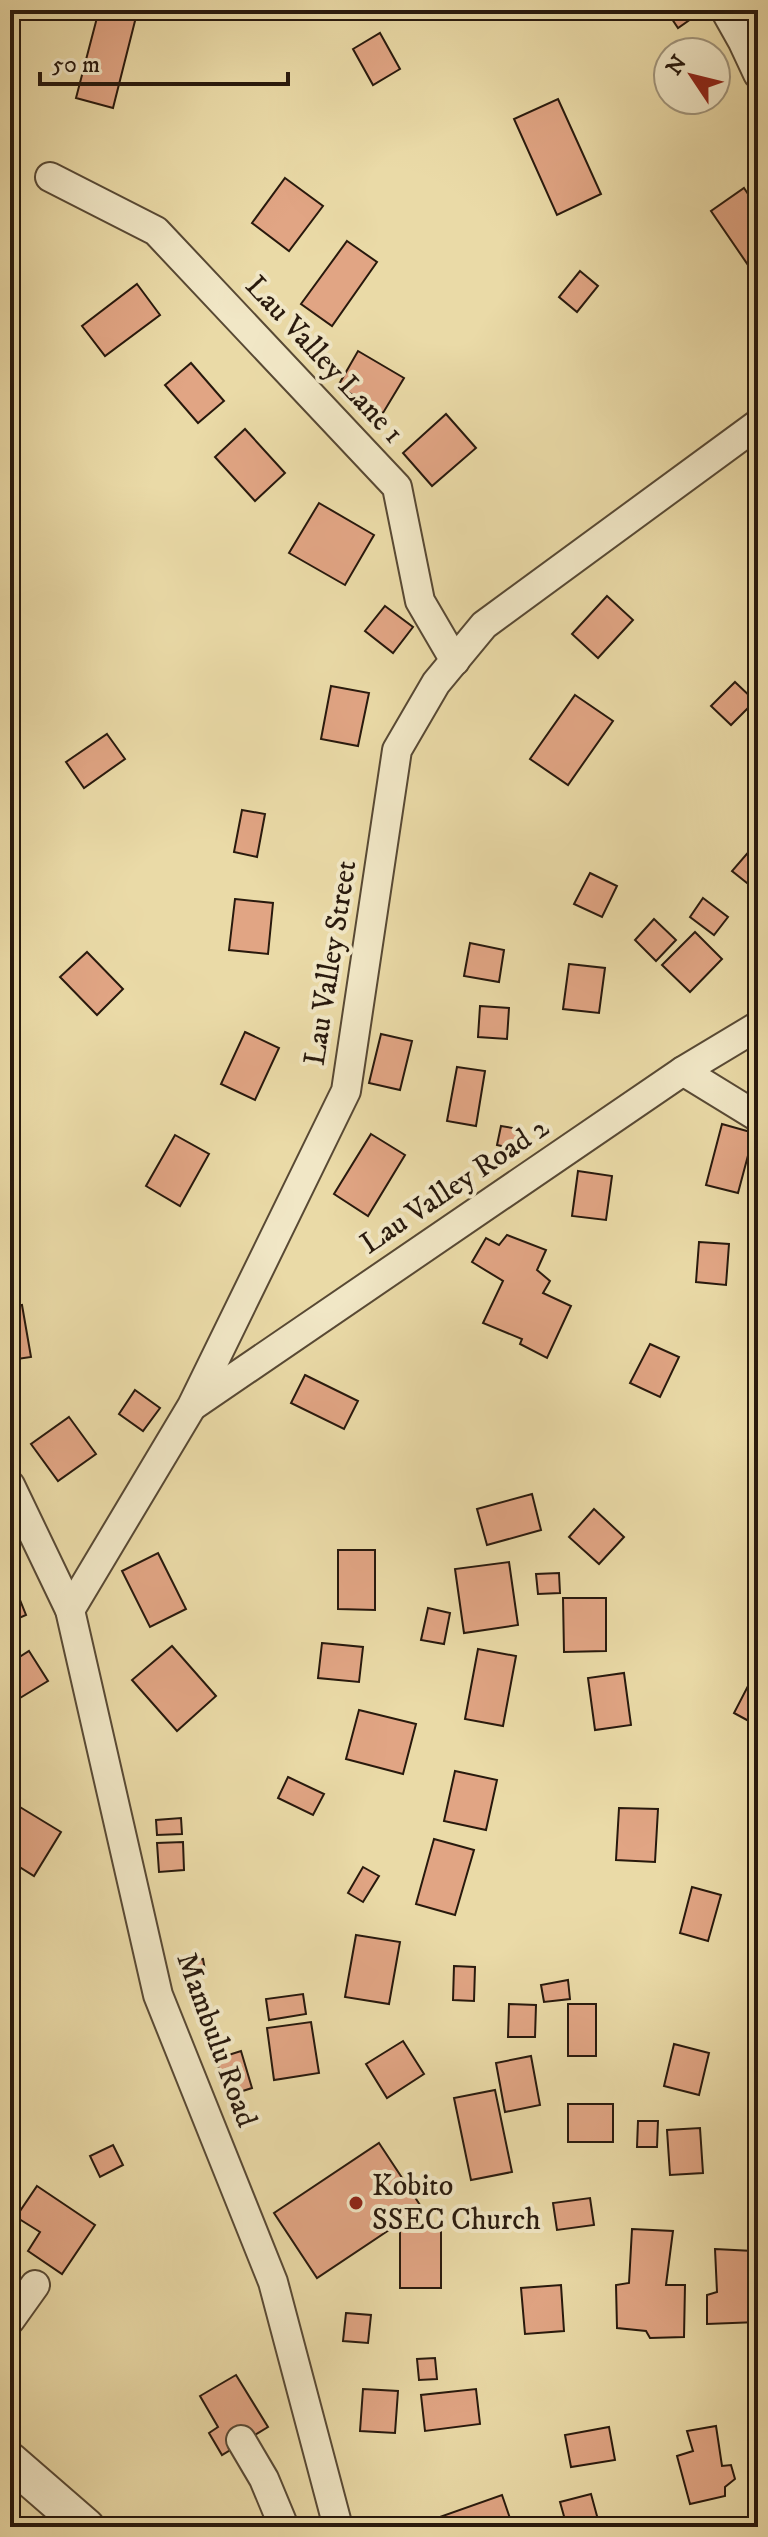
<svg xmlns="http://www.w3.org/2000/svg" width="768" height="2537" font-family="'IM FELL DW Pica',serif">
<rect width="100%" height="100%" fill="#eadaa7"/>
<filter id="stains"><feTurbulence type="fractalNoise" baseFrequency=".0025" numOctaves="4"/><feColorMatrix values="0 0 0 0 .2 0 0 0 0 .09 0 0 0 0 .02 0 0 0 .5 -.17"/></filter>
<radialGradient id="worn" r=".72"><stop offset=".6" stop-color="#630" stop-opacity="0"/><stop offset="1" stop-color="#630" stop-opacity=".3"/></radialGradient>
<g fill="#e1a584" stroke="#28190d" stroke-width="2">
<path d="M99,10H124L137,13L113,108L76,98Z"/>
<path d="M666,10H700L701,12L678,28Z"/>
<path d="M380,33L400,69L373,85L353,49Z"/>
<path d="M558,99L601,194L557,215L514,119Z"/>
<path d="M285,178L323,206L289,251L252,223Z"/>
<path d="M744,188L758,209V258L748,265L711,211Z"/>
<path d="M347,241L377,262L332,326L301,304Z"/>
<path d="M580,271L598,286L577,312L559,297Z"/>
<path d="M137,284L160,315L105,356L82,326Z"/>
<path d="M358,351L404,378L383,413L338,386Z"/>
<path d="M191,363L224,401L198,423L165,385Z"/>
<path d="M446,414L476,448L432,486L403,453Z"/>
<path d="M245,429L285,473L255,501L215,457Z"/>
<path d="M319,503L374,535L345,585L289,553Z"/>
<path d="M607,596L633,620L598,658L572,634Z"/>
<path d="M385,606L413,627L393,653L365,631Z"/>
<path d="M735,682L755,701L731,725L711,706Z"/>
<path d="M331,686L369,693L358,746L321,739Z"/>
<path d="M575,695L613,721L568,785L530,759Z"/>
<path d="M107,734L125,759L84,788L66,762Z"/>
<path d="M242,810L265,814L257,857L234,852Z"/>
<path d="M758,841V890L757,891L732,871Z"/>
<path d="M590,873L617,886L602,917L574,904Z"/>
<path d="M703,898L728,917L714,935L690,917Z"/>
<path d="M235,899L273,903L268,954L229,950Z"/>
<path d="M654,919L676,940L656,961L635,940Z"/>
<path d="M695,932L722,959L690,992L662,965Z"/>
<path d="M470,943L504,950L499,982L464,976Z"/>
<path d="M87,952L123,989L97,1015L60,977Z"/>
<path d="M569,964L605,968L599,1013L563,1009Z"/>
<path d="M480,1006L509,1008L507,1039L478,1037Z"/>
<path d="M245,1032L279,1048L255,1100L221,1084Z"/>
<path d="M381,1034L412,1041L400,1090L369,1083Z"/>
<path d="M457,1067L485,1071L476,1126L447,1121Z"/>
<path d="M722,1124L754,1133L738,1193L706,1185Z"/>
<path d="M501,1126L519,1129L515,1149L497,1145Z"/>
<path d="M371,1134L405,1155L368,1216L334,1194Z"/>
<path d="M175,1135L209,1154L180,1206L146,1186Z"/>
<path d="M578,1171L612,1176L606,1220L572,1216Z"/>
<path d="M507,1235L546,1250L537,1270L550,1281L543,1293L571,1306L547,1358L520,1344L522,1339L483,1323L503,1281L472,1262L486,1238L499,1245Z"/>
<path d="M699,1242L729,1244L726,1285L696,1282Z"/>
<path d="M22,1305L31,1357L10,1360V1307Z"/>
<path d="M650,1344L679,1357L660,1397L630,1383Z"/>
<path d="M305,1375L358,1401L344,1429L291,1403Z"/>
<path d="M135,1390L160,1408L143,1431L119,1414Z"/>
<path d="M69,1417L96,1454L58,1481L31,1444Z"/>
<path d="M532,1494L541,1530L487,1545L477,1509Z"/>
<path d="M594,1509L624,1537L599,1564L569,1537Z"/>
<path d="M338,1550H375V1610L338,1609Z"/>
<path d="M158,1553L186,1609L150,1627L122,1571Z"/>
<path d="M509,1562L518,1625L464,1633L455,1569Z"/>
<path d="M559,1573L560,1593L538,1594L536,1574Z"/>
<path d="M10,1575L26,1615L10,1622Z"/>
<path d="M563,1598H606V1651L564,1652Z"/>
<path d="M428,1608L450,1613L444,1644L421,1640Z"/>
<path d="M322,1643L363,1647L359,1682L318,1678Z"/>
<path d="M172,1646L216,1696L177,1731L132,1680Z"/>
<path d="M478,1649L516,1656L503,1726L465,1719Z"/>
<path d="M29,1651L48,1681L10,1704V1663Z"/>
<path d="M624,1673L631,1725L595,1730L588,1678Z"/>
<path d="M749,1684L758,1689V1726L734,1713Z"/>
<path d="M359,1710L416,1724L403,1774L346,1759Z"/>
<path d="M455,1771L497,1780L486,1830L444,1821Z"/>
<path d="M288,1777L324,1794L313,1815L278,1798Z"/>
<path d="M10,1801L61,1832L34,1876L10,1861Z"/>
<path d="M619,1808L658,1809L655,1862L616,1860Z"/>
<path d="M181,1818L182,1834L157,1835L156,1820Z"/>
<path d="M434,1839L474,1850L455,1915L416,1904Z"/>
<path d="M183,1842L184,1870L159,1872L157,1843Z"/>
<path d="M363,1867L379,1876L363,1902L348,1893Z"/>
<path d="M692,1887L721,1895L708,1941L680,1933Z"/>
<path d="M356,1935L400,1942L389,2004L345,1997Z"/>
<path d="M203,1959L206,1976L184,1980L181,1963Z"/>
<path d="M454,1966L475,1967L474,2001L453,2000Z"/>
<path d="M568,1980L570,1999L544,2002L541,1985Z"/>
<path d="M303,1994L306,2014L269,2020L266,1999Z"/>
<path d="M509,2004L536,2005L535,2037H508Z"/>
<rect x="568" y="2004" width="28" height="52"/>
<path d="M311,2022L319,2073L274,2080L267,2028Z"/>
<path d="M403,2041L424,2074L387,2098L366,2064Z"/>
<path d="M674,2044L709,2053L699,2095L664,2086Z"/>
<path d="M241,2051L252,2088L227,2096L216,2059Z"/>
<path d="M531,2056L540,2105L505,2112L496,2063Z"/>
<path d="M495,2090L512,2172L471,2180L454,2098Z"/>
<rect x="568" y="2104" width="45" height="38"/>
<path d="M638,2121H658L657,2147H637Z"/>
<path d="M700,2128L703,2173L670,2175L667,2130Z"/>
<path d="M379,2143L422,2208L317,2278L274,2213Z"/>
<path d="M113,2145L123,2165L100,2177L90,2156Z"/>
<path d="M37,2186L95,2225L62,2274L28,2251L40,2232L16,2217Z"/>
<path d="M590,2198L594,2225L557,2230L553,2203Z"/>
<path d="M441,2224V2288H400V2225Z"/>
<path d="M632,2229L673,2231L666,2285H685L684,2337L650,2338L646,2331L617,2328L616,2285L629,2283Z"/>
<path d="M715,2249L753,2251L754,2289H758V2322L707,2324V2295L717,2292Z"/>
<path d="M561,2285L564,2331L525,2334L521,2288Z"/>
<path d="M346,2313L371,2315L368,2343L343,2341Z"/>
<path d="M435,2358L437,2379L419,2380L417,2359Z"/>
<path d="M236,2375L268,2427L222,2455L209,2433L218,2427L200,2396Z"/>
<path d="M363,2389L398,2391L395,2433L360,2431Z"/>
<path d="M476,2389L480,2424L425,2431L421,2395Z"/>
<path d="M716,2426L722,2466L731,2465L735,2479L725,2487V2496L690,2504L677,2456L693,2451L687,2431Z"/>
<path d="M609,2427L615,2460L571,2467L565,2435Z"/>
<path d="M591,2494L600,2527H567L560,2502Z"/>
<path d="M502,2495L513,2527H418L417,2525Z"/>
</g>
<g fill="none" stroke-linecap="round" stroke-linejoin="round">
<defs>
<g id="minor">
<path d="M725,10L743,42L758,74"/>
<path d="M50,177L156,231L397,487L420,601L455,661"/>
<path d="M683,1071L758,1117"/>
<path d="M194,1405L683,1071L758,1026"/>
<path d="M10,1485L70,1610L158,1995L273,2282L338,2527"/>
<path d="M70,1610L192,1406L346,1091L397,750L436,683L484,625L758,424"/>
<path d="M10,2320L35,2285"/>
<path d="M241,2440L264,2479L284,2527"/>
</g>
<path id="tertiary" d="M10,2461L86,2527"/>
</defs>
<use href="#minor" stroke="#584934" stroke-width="32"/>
<use href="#tertiary" stroke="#584934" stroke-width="40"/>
<use href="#minor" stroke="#f1e7c6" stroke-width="28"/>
<use href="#tertiary" stroke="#f1e7c6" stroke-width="36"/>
</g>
<circle fill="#8f2418" stroke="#f1e7c6" stroke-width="3" cx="356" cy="2203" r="8"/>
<g text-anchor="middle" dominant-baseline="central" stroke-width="8" stroke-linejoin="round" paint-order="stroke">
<g font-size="30" fill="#28190d" stroke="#f1e7c6">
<text transform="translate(324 360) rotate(47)">Lau Valley Lane 1</text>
<text transform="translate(331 963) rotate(-81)">Lau Valley Street</text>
<text transform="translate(455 1186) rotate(-34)">Lau Valley Road 2</text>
<text transform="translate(216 2040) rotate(70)">Mambulu Road</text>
</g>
<g font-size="30" fill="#28190d" stroke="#f1e7c6" text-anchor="start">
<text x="372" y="2186">Kobito<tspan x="372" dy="34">SSEC Church</tspan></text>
</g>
</g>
<rect width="768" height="2537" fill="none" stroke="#eadaa7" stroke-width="40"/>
<rect x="12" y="12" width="744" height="2513" fill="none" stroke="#28190d" stroke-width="4"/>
<rect x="20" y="20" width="728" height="2497" fill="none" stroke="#28190d" stroke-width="2"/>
<g transform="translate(692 76) rotate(305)"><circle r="38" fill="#f1e7c6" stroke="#a1957c" stroke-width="2"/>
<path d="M0-6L14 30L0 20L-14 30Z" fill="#8f2418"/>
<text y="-12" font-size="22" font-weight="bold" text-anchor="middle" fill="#28190d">N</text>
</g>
<path d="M40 72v12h248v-12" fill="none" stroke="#28190d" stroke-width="4"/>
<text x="52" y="72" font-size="24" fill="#28190d" stroke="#f1e7c6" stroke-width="6" paint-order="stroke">50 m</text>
<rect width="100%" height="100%" filter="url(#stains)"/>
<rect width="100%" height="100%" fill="url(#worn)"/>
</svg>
